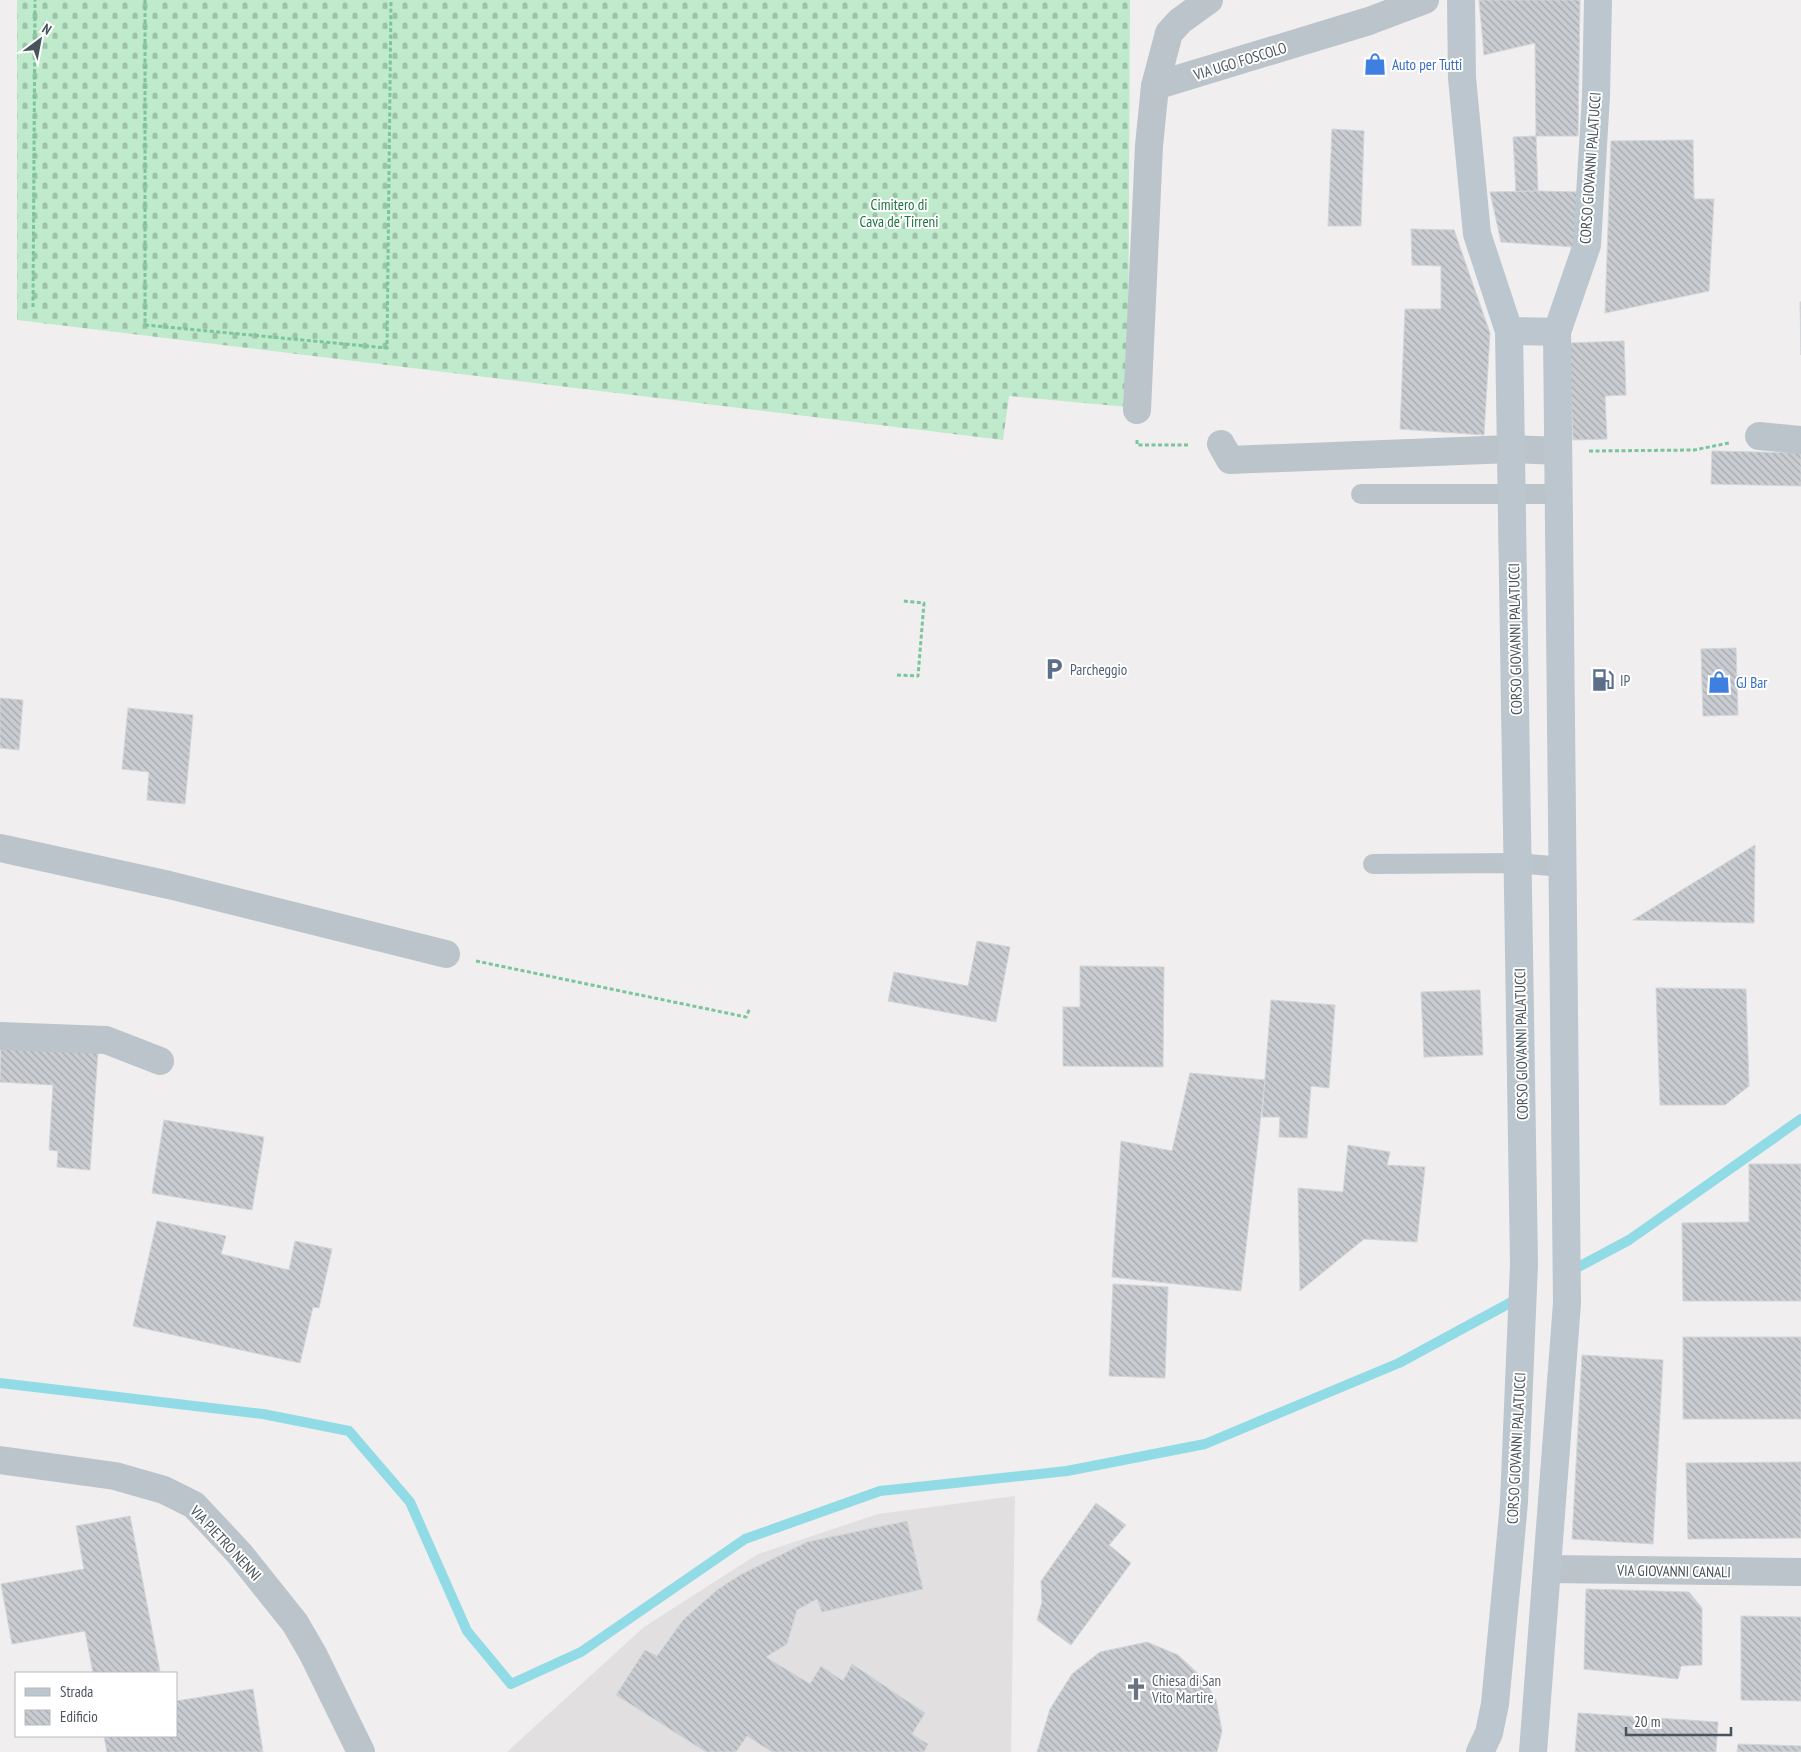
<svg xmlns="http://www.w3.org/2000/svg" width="1801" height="1752" font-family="'PT Sans Narrow',sans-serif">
<defs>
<pattern id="cemetery-stones" width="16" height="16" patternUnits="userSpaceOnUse" patternTransform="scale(1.25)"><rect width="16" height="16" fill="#bfebcc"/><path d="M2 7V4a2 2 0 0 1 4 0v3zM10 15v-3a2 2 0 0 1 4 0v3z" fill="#9dc1a9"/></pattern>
<pattern id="building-back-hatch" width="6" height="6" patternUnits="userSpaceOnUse" patternTransform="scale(1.25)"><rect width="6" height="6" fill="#c9ccd0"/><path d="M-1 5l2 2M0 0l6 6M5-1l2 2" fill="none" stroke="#a5a8ac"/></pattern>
</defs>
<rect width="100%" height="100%" fill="#f0eeee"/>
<path fill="#e1dfdf" d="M1015,1496L1011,1752H507L644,1627L758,1554L878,1514Z"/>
<path fill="url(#cemetery-stones)" d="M17,0H1130L1128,407L1009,396L1003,440L17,320Z"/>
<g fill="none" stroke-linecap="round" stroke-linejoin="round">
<g stroke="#90dbe5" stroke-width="10">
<path d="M1569,1272L1629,1240L1801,1119"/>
<path d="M0,1383L263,1414L349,1431L410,1502L467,1631L511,1684L581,1652L745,1539L880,1491L1067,1471L1205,1444L1399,1363L1519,1298"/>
</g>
</g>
<g fill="url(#building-back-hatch)" stroke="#d2d5d9">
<path d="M1479,0H1580L1578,136H1536L1535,43L1484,55Z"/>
<path d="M1332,129L1364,131L1361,226H1328Z"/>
<path d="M1536,136L1538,191L1516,192L1513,137Z"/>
<path d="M1693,140L1694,199H1714L1709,291L1605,313L1611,141Z"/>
<path d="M1538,191L1578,192L1574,247L1501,242L1490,192Z"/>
<path d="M1411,229L1454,230L1490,333L1484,435L1400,429L1405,309H1441V266L1412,265Z"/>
<path d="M1800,302H1801V355Z"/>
<path d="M1624,341L1626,395L1605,396L1607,439L1573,440L1569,343Z"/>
<path d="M1712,451L1801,453V486L1711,484Z"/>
<path d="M1736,648L1738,715L1703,716L1701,649Z"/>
<path d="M0,698L23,700L19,750L0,748Z"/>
<path d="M128,708L193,715L185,804L147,800L149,772L122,769Z"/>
<path d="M1755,845L1754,923L1633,920Z"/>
<path d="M977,941L1010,947L996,1022L888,1001L894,972L968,986Z"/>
<path d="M1080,966L1164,967L1163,1067L1063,1066V1007H1080Z"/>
<path d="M1656,988L1746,989L1749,1086L1725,1105H1660Z"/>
<path d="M1480,990L1483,1055L1424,1057L1421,992Z"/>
<path d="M1271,1000L1335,1005L1329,1088L1311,1086L1307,1138L1279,1137L1280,1117H1262Z"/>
<path d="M1,1045L98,1051L90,1170L57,1167L58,1151L49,1150L53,1085L0,1082Z"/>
<path d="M1190,1073L1265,1080L1241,1291L1112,1277L1121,1141L1172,1151Z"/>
<path d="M164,1120L264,1137L252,1210L152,1193Z"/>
<path d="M1348,1145L1390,1152L1387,1165L1425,1167L1417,1242L1364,1239L1300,1291L1298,1188L1343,1192Z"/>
<path d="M1749,1164H1801V1301H1683L1682,1223L1749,1222Z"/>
<path d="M157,1221L226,1236L221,1254L289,1270L295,1241L332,1249L319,1308L313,1307L300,1363L133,1326Z"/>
<path d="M1113,1284L1168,1287L1165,1378L1109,1376Z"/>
<rect x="1683" y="1337" width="118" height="82"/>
<path d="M1582,1355L1663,1360L1653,1544L1572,1539Z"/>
<path d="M1801,1462V1538L1688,1539L1686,1463Z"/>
<path d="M1096,1503L1126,1525L1109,1545L1131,1563L1071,1645L1037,1620L1042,1602L1041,1581Z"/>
<path d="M130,1516L160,1671L144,1673H93L85,1631L12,1644L1,1584L84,1569L76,1526Z"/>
<path d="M907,1521L923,1589L822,1612L817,1599L797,1610L787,1644L766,1657L810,1684L821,1666L843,1681L852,1664L925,1713L912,1734L928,1744L924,1752H772L747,1736L736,1752H706L616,1695L645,1650L657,1656L683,1620L717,1590L740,1575L807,1542Z"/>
<path d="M1586,1589L1689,1592L1702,1608V1665L1681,1666L1678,1679L1584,1669Z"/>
<path d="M1741,1616L1801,1617V1701L1741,1700Z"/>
<path d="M1147,1642L1178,1655L1203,1678L1216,1700L1222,1731L1217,1752H1037L1050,1709L1072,1674L1100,1652Z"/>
<path d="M253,1689L263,1752H107L104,1736H176V1701Z"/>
<path d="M1578,1713L1718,1722L1716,1752H1575Z"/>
<path d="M1738,1744L1801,1746V1752H1737Z"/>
</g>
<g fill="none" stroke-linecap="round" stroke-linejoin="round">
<g stroke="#7ac69a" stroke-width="3" stroke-dasharray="4 2.5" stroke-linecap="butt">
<path d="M145,0V325L387,348L391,0"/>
<path d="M33,307L35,0"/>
<path d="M1137,440V445H1190"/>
<path d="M1589,451L1694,450L1729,443"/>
<path d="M897,675L918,676L924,603L903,601"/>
<path d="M476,961L746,1017L750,1008"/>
</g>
<g stroke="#bac4ca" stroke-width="20">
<path d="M1361,494H1559"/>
<path d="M1373,864L1517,863L1562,867"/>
</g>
<g stroke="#bac4ca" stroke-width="28">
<path d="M1209,0L1180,21L1169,33L1155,86L1369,21L1425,0"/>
<path d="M1137,410L1149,146L1155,86"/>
<path d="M1759,436L1801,440"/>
<path d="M1221,444L1230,460L1511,449L1558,451"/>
<path d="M0,848L169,885L446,954"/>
<path d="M0,1036L106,1040L160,1061"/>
<path d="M0,1460L115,1476L164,1490L194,1505L239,1553L295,1623L313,1654L361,1752"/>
<path d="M1547,1569L1801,1572"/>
</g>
<g stroke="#bbc6ce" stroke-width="28">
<path d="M1461,0L1462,78L1477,234L1509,331L1524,1264L1514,1502L1508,1568L1495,1704L1489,1733L1480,1752"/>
<path d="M1509,331L1557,332"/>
<path d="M1533,1752L1567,1303L1557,332L1587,245L1596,96L1598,0"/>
</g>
</g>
<defs>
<symbol id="shop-bare" viewBox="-9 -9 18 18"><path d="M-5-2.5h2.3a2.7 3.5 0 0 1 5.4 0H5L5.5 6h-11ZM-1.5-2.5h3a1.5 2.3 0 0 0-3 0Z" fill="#3f7fe0" stroke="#fff" stroke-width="2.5" paint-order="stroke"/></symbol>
<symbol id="parking-bare" viewBox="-9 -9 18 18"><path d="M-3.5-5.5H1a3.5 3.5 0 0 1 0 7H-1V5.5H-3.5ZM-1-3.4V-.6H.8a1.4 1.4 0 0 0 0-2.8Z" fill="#5c6f8a" stroke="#fff" stroke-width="2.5" paint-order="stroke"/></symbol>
<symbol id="fuel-bare" viewBox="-9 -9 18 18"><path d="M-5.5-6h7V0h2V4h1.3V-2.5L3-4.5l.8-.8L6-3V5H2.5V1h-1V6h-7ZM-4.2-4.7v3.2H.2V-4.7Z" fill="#5c6f8a" stroke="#fff" stroke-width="2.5" paint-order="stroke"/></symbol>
<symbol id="church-bare" viewBox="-9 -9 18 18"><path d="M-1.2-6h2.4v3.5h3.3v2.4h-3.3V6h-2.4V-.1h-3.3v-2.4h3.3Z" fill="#6b7280" stroke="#fff" stroke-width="2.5" paint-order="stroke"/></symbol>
</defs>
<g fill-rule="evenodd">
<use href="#shop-bare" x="1359" y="48" width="32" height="32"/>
<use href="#parking-bare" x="1038" y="653" width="32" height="32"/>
<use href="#fuel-bare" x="1587" y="664" width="32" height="32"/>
<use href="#shop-bare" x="1703" y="666" width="32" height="32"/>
<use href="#church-bare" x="1120" y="1673" width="32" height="32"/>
</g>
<g text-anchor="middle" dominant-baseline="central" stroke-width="4" stroke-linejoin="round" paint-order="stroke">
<g font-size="15" fill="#48535a" stroke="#fff">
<text transform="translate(1240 61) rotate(-17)">VIA UGO FOSCOLO</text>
<text transform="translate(1590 168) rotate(-86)">CORSO GIOVANNI PALATUCCI</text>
<text transform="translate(1515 639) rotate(-91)">CORSO GIOVANNI PALATUCCI</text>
<text transform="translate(1521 1044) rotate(-91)">CORSO GIOVANNI PALATUCCI</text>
<text transform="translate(1516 1448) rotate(-87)">CORSO GIOVANNI PALATUCCI</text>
<text transform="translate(226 1543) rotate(47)">VIA PIETRO NENNI</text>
<text transform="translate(1674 1571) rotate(1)">VIA GIOVANNI CANALI</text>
</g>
<g font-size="15" fill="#366cbe" stroke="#fff" text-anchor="start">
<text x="1392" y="64">Auto per Tutti</text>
<text x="1736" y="682">GJ Bar</text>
</g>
<g font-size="15" fill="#1e7542" stroke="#fff">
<text x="899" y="204">Cimitero di<tspan x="899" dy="17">Cava de' Tirreni</tspan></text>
</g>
<g font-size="15" fill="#4e5e75" stroke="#fff" text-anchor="start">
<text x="1070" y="669">Parcheggio</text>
<text x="1620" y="680">IP</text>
</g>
<g font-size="15" fill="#5b616d" stroke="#fff" text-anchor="start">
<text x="1152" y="1680">Chiesa di San<tspan x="1152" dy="17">Vito Martire</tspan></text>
</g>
</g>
<rect x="15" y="1672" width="162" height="65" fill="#ffffff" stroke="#b6babd"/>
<rect x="25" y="1688" width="25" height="8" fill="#bbc6ce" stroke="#b6babd"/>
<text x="60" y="1697" font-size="15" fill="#48535a">Strada</text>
<rect x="25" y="1710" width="25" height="15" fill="url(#building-back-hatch)" stroke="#b6babd"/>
<text x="60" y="1722" font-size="15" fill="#48535a">Edificio</text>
<g transform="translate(40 40) rotate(32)" stroke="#ffffff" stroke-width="4" paint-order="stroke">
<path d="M0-4L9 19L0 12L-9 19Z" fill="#48535a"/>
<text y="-8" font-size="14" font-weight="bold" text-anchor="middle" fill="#48535a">N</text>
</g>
<path d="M1626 1727v8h105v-8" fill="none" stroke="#48535a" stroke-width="2.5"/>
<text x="1634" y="1727" font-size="15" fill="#48535a" stroke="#ffffff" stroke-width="4" paint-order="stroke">20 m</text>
</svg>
